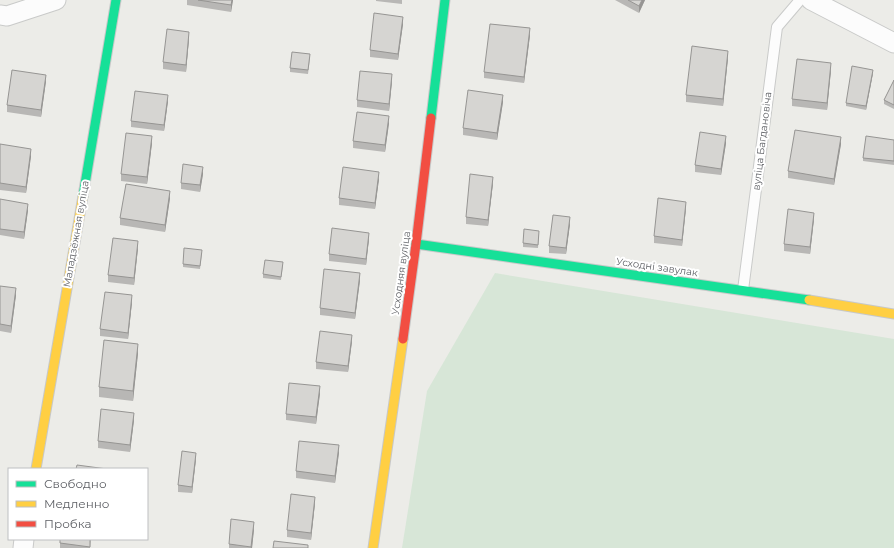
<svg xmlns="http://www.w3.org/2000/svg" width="894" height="548" font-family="Montserrat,sans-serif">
<rect width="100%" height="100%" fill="#ecece8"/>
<path fill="#d7e6d7" d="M495,273L894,339V548H402L427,391Z"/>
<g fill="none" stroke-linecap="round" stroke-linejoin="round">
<defs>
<path id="lane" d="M743,290L777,27L800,0"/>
<g id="street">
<path d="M811,0L894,43"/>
<path d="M0,15L7,16L56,0"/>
<path d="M23,548L24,539"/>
</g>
<g id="fast">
<path d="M431,118L445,0"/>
<path d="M83,196L116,0"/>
<path d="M416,244L809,300"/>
</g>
<g id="slow">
<path d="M809,300L894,314"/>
<path d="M36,469L83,196"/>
<path d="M373,548L403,339"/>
</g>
<path id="jam" d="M403,339L416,244L431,118"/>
</defs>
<use href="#lane" stroke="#c9cac9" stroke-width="12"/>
<use href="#street" stroke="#c9cac9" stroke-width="21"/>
<use href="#fast" stroke="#c7c8c8" stroke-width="11"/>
<use href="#slow" stroke="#c7c8c8" stroke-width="11"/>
<use href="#jam" stroke="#c7c8c8" stroke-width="11"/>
<use href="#lane" stroke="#fcfcfc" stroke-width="10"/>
<use href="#street" stroke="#fcfcfc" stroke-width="19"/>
<use href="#fast" stroke="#16e098" stroke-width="9"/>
<use href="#slow" stroke="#ffcf43" stroke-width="9"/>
<use href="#jam" stroke="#f24e42" stroke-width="9"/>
</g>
<g fill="#b8b7b5">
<path d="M187,0H233L231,12L187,5Z"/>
<path d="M376,0H402V4L376,1Z"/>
<path d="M615,0H645L639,13Z"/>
<path d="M403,24L398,60L370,57V50Z"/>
<path d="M530,35L524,83L484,78V72Z"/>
<path d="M189,39L186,72L163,69V62Z"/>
<path d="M310,58L308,74L290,72V68Z"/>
<path d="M728,58L723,106L686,102V95Z"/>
<path d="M831,70L827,110L792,106V99Z"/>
<path d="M873,73L866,110L846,106V103Z"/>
<path d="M894,80V109L884,104V100Z"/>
<path d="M46,81L41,117L7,112V105Z"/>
<path d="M392,81L389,111L357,107V100Z"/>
<path d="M168,101L164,131L131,127V121Z"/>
<path d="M503,102L497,140L463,135V128Z"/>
<path d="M389,123L385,152L353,148V141Z"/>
<path d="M894,140V165L863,161V158Z"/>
<path d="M152,143L147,184L121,181V174Z"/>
<path d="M726,143L721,175L695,172V165Z"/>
<path d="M0,144L31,156L26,193L0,190Z"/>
<path d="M841,144L834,185L788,178V171Z"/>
<path d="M203,174L200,192L181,189V183Z"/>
<path d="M379,179L375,209L339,205V198Z"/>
<path d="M493,183L488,226L466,224V217Z"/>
<path d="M170,198L165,232L120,225V218Z"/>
<path d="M0,199L28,210L24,239L0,235Z"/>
<path d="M686,208L682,246L654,243V236Z"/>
<path d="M814,219L810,254L784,251V244Z"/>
<path d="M570,224L566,254L549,253V246Z"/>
<path d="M539,234L538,248L523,247V243Z"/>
<path d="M369,239L366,265L329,261V254Z"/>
<path d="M138,248L134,285L108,282V275Z"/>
<path d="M202,253L200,269L183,267V264Z"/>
<path d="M283,265L281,280L263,278V274Z"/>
<path d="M360,280L355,319L320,315V308Z"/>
<path d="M0,286L16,295L11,333L0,331Z"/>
<path d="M132,302L128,339L100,336V329Z"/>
<path d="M352,341L348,372L316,369V362Z"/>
<path d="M138,353L133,401L99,397V387Z"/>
<path d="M320,393L316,424L286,420V414Z"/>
<path d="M134,420L130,452L98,448V441Z"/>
<path d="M339,452L335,483L296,478V471Z"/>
<path d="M196,459L192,493L178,492V485Z"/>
<path d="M315,503L311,540L287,537V530Z"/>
<path d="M254,529L252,548H229V544Z"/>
<path d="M60,539H91L90,548H60Z"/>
</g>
<g fill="#969593">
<path d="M232,0H233L231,12V5Z"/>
<path d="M642,0H645L639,13V6Z"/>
<path d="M403,17V24L398,60V54Z"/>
<path d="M530,28V35L524,83V77Z"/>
<path d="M189,32V39L186,72V65Z"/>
<path d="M728,51V58L723,106V99Z"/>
<path d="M831,63V70L827,110V103Z"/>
<path d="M873,70V73L866,110V106Z"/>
<path d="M392,74V81L389,111V104Z"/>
<path d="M46,75V81L41,117V110Z"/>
<path d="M168,95V101L164,131V125Z"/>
<path d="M503,95V102L497,140V133Z"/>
<path d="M389,116V123L385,152V145Z"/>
<path d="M152,136V143L147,184V177Z"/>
<path d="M726,136V143L721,175V169Z"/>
<path d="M841,137V144L834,185V179Z"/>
<path d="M31,149V156L26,193V187Z"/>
<path d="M203,167V174L200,192V185Z"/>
<path d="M379,172V179L375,209V203Z"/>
<path d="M493,177V183L488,226V220Z"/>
<path d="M170,191V198L165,232V225Z"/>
<path d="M686,202V208L682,246V240Z"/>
<path d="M28,204V210L24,239V232Z"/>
<path d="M814,213V219L810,254V247Z"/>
<path d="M570,217V224L566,254V248Z"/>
<path d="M369,233V239L366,265V259Z"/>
<path d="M138,241V248L134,285V278Z"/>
<path d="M360,273V280L355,319V313Z"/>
<path d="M16,288V295L11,333V326Z"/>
<path d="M132,295V302L128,339V333Z"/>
<path d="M352,335V341L348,372V366Z"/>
<path d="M138,344V353L133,401V391Z"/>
<path d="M320,386V393L316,424V417Z"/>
<path d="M134,413V420L130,452V445Z"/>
<path d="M339,445V452L335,483V476Z"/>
<path d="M196,453V459L192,493V487Z"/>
<path d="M315,497V503L311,540V533Z"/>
<path d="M254,522V529L252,548H251Z"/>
</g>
<g fill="#d6d5d2" stroke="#969593">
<path d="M198,0H232L231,5Z"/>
<path d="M628,0H642L639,6Z"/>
<path d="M374,13L403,17L398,54L370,50Z"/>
<path d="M490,24L530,28L524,77L484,72Z"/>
<path d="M167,29L189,32L186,65L163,62Z"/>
<path d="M692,46L728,51L723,99L686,95Z"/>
<path d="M292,52L310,54L308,70L290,68Z"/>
<path d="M797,59L831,63L827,103L792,99Z"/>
<path d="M852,66L873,70L866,106L846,103Z"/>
<path d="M12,70L46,75L41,110L7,105Z"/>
<path d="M360,71L392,74L389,104L357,100Z"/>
<path d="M894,80V105L884,100Z"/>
<path d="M468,90L503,95L497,133L463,128Z"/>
<path d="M135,91L168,95L164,125L131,121Z"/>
<path d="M357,112L389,116L385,145L353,141Z"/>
<path d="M795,130L841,137L834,179L788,171Z"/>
<path d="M700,132L726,136L721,169L695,165Z"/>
<path d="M126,133L152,136L147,177L121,174Z"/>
<path d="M866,136L894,140V161L863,158Z"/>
<path d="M0,144L31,149L26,187L0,183Z"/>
<path d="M183,164L203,167L200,185L181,183Z"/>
<path d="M343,167L379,172L375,203L339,198Z"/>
<path d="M470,174L493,177L488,220L466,217Z"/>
<path d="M126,184L170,191L165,225L120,218Z"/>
<path d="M658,198L686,202L682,240L654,236Z"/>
<path d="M0,199L28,204L24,232L0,229Z"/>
<path d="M788,209L814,213L810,247L784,244Z"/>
<path d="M553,215L570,217L566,248L549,246Z"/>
<path d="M332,228L369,233L366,259L329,254Z"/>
<path d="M524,229L539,231L538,245L523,243Z"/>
<path d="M113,238L138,241L134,278L108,275Z"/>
<path d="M184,248L202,250L200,266L183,264Z"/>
<path d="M265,260L283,262L281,277L263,274Z"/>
<path d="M324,269L360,273L355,313L320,308Z"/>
<path d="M0,286L16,288L11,326L0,324Z"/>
<path d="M105,292L132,295L128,333L100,329Z"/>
<path d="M320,331L352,335L348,366L316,362Z"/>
<path d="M104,340L138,344L133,391L99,387Z"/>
<path d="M289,383L320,386L316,417L286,414Z"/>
<path d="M101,409L134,413L130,445L98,441Z"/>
<path d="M299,441L339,445L335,476L296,471Z"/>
<path d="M182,451L196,453L192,487L178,485Z"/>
<path d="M77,465L107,469H76Z"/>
<path d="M291,494L315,497L311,533L287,530Z"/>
<path d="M231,519L254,522L251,547L229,544Z"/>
<path d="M60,539H90V547L60,543Z"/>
<path d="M274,541L308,545V548H273Z"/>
</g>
<g text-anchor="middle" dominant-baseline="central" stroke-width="4" stroke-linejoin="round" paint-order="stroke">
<g font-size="10" fill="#5d5f64" stroke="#fff">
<text transform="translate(762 141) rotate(-83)">вуліца Багдановіча</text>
<text transform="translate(76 234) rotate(-80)">Маладзёжная вуліца</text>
<text transform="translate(657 267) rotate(8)">Усходні завулак</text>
<text transform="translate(401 273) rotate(-82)">Усходняя вуліца</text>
</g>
</g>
<rect x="8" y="468" width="140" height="72" fill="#ffffff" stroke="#bebfc1"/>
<rect x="16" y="481" width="20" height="6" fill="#16e098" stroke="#bebfc1"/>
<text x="44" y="488" font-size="12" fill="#5d5f64">Свободно</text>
<rect x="16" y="501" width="20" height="6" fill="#ffcf43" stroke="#bebfc1"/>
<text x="44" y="508" font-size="12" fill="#5d5f64">Медленно</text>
<rect x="16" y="521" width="20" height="6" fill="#f24e42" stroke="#bebfc1"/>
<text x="44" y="528" font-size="12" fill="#5d5f64">Пробка</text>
</svg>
